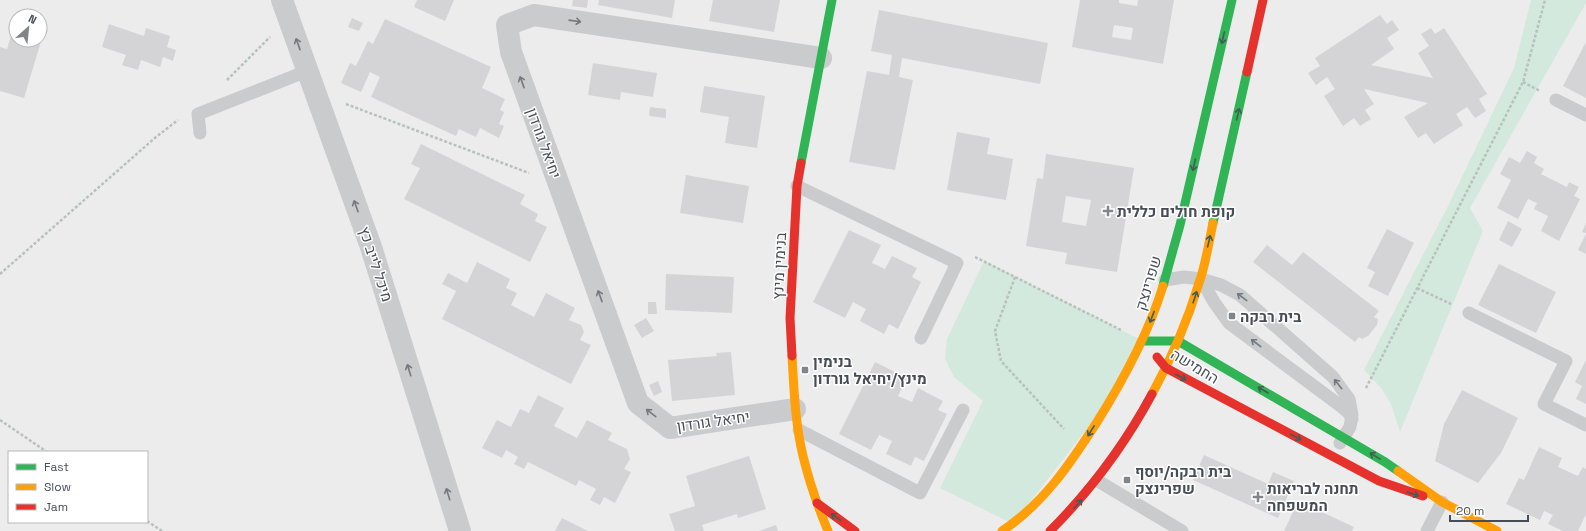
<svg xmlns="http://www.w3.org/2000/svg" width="1586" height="531" font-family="'Space Grotesk',Heebo,sans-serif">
<rect width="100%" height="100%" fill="#edecec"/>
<g fill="#d3e9de">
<path d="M1531,0H1586V3L1470,208L1483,231L1400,432L1391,404L1381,388L1364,370L1449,204L1514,68Z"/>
<path d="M984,261L1143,341L1117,390L1013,524L940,488L983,401L954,377L945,359L947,339Z"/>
</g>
<g fill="#d4d4d7" fill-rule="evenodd">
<path d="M417,0H454L445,21L414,7Z"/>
<path d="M573,0H588L587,8L572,6Z"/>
<path d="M599,0H675L672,18L598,5Z"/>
<path d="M713,0H780L774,32L709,21Z"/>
<path d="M1080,0H1119V3L1137,6L1138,0H1174L1163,64L1072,47ZM1114,25L1133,28L1131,40L1112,37Z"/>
<path d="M879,10L1048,43L1040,84L902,58L899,77L913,80L895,170L849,162L867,71L889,75L892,55L871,51Z"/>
<path d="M1380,15L1387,24L1392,20L1399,30L1387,38L1394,49L1371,65L1433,78L1418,53L1429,46L1421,34L1431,28L1435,34L1444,28L1487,94L1479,99L1486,111L1475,118L1467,107L1456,114L1463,125L1434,144L1426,133L1418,138L1404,117L1428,103L1364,89L1374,104L1365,110L1371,119L1360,126L1354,118L1343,126L1324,96L1335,89L1327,77L1316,85L1308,73L1320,66L1315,58Z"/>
<path d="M352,18L363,23L359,31L348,27Z"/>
<path d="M385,19L491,67L482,88L505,99L500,110L504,112L499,124L504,126L499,138L480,128L476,137L459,129L456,136L371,97L380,77L370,72L361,92L341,83L350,63L356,66L368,41L373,44Z"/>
<path d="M109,24L144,36L146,28L170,36L167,47L176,50L173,61L163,57L160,67L141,60L138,70L122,65L126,55L102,47Z"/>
<path d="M13,29L16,30V40H40V38H42L24,98L0,91V47L7,49Z"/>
<path d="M1586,42V98L1563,86Z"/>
<path d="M593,63L657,73L653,97L621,92L620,100L588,95Z"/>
<path d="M704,86L765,96L757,148L725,143L729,117L700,112Z"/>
<path d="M650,107L666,109V118L649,116Z"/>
<path d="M957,132L990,138L987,154L1013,159L1006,200L947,190Z"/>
<path d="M421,144L525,195L520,204L538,214L535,221L547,227L530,262L404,199L420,168L411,164Z"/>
<path d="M1527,151L1537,157L1534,163L1544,169L1541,174L1567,187L1569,182L1579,187L1574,196L1580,199L1559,241L1541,231L1548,216L1534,209L1537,203L1528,199L1518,219L1497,208L1511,180L1500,174L1509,157L1520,163Z"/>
<path d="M1046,154L1134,168L1117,272L1065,264L1067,253L1026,246L1037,178L1043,179ZM1066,196L1091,200L1086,226L1062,222Z"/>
<path d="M686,175L749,186L743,223L680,213Z"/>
<path d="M1508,221L1522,229L1512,247L1499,240Z"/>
<path d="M1586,223V233L1582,232Z"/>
<path d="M1387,229L1414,243L1388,296L1368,286L1375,272L1367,268Z"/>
<path d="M849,230L881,245L872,263L885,269L892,256L917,268L912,277L921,282L898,329L889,324L884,334L860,321L866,309L853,302L845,318L813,302Z"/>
<path d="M1586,234V254L1578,250Z"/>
<path d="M1267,245L1292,265L1303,252L1379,311L1374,317L1378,319L1377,325L1368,336L1362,339L1359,337L1355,342L1253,262Z"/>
<path d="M477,262L510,279L506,288L517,293L511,305L534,317L546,293L575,308L569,320L581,325L584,332L580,340L591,345L571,384L442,319L456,291L442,284L448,273L467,283Z"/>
<path d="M1499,264L1556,292L1536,333L1478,305Z"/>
<path d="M666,274L734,277L732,313L665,310Z"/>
<path d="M648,302H656L657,314H648Z"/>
<path d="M646,318L654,331L642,338L634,325Z"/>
<path d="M731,352L735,395L672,401L668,360L717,356L716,353Z"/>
<path d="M1586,360V404L1576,399L1582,386L1575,382Z"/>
<path d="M875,362L907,378L898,396L912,402L918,388L943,401L938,410L947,414L924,461L915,457L911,466L886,454L892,441L879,435L871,450L839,434Z"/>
<path d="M658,381L662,392L654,396L649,385Z"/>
<path d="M1462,390L1518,418L1501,453L1478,483L1435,461L1444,424Z"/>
<path d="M538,395L564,408L554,426L577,438L587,420L612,433L608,440L627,449L630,459L624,469L631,472L615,503L604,497L600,505L590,500L596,489L579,480L576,486L528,462L524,469L514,464L518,457L506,450L502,458L482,448L497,420L511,427L520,409L529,413Z"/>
<path d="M1539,447L1562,458L1558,467L1578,476L1583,467L1586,469V514L1578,531H1563L1548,524L1553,515L1544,511L1540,520L1506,504L1519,478L1524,480Z"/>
<path d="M1204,455L1268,484L1273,472L1294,481L1278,518L1193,480Z"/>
<path d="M749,456L766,509L738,518L737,514L702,525L704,531H675L669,514L695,506L686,476Z"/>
<path d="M1298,501L1354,527L1352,531H1284Z"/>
<path d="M562,518L588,531H555Z"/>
<path d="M776,525L778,531H759Z"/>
</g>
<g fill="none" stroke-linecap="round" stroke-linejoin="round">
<g stroke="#b7c1be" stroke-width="2.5" stroke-dasharray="3 2" stroke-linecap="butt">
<path d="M227,80L270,37"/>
<path d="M1523,82L1540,91"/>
<path d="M346,104L529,173"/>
<path d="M975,257L1121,330"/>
<path d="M0,274L156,137L178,120"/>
<path d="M1015,277L995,331L1001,361L1064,429"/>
<path d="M1417,288L1451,304"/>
<path d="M1366,388L1523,82L1545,0"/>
<path d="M0,420L47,452"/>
<path d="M147,521L162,531"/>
</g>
<g stroke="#c9cbcd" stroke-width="13">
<path d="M1556,100L1586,115"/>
<path d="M200,133L198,114L307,71"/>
<path d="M797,186L957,263L921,338"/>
<path d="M1201,279L1214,302L1229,323L1342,407L1349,413L1352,419"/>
<path d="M1165,280L1184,277L1201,279L1221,285L1240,295L1333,377L1349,399L1352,415L1350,427L1340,443"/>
<path d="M1469,313L1566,361L1544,404L1586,425"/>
<path d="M799,430L920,493L963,410"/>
<path d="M1098,481L1182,531"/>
<path d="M1427,531L1442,502"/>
</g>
<g stroke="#c9cbcd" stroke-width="22">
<path d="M282,0L371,247L460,531"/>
<path d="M795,409L670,428L638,403L511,52L507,25L534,15L821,58"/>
</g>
<g stroke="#30b455" stroke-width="9">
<path d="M801,163L832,0"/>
<path d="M1213,223L1247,72"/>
<path d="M1163,286L1180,225L1232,0"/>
<path d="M1143,341H1178L1385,462L1398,471"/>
</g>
<g stroke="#ff9f0a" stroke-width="9">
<path d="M792,356C794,389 795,423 803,456C809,481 818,507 828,531"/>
<path d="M1152,394C1172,358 1188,319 1200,280C1206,262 1209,242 1213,223"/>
<path d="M1398,471L1442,502L1497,531"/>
<path d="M1002,531C1044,503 1070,464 1097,422C1124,379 1148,335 1163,286"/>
</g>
<g stroke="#e5322d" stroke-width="9">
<path d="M1247,72L1263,0"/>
<path d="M792,356L790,318L797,186L801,163"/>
<path d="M1157,357L1166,368L1379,481L1423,496"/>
<path d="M817,503L855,531"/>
<path d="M1050,531C1092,489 1124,446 1152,394"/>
</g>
</g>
<defs><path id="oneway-shaft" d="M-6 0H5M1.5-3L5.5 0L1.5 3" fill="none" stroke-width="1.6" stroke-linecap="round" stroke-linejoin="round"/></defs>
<g stroke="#747980">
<use href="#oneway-shaft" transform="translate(575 21) rotate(8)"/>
<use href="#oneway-shaft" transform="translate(298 44) rotate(-110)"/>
<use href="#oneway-shaft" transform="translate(522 82) rotate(-110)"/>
<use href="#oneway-shaft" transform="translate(356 206) rotate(-110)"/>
<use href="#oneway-shaft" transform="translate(600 296) rotate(-110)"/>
<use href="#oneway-shaft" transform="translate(1242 297) rotate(-143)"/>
<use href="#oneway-shaft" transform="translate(1256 343) rotate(-143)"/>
<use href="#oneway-shaft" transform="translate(409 370) rotate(-107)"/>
<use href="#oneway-shaft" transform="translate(1338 384) rotate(-129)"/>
<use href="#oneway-shaft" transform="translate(651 413) rotate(-142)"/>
<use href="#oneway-shaft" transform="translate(448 494) rotate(-107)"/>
</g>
<g stroke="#435c56">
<use href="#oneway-shaft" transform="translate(1223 38) rotate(103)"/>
<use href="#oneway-shaft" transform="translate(1238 114) rotate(-77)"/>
<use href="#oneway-shaft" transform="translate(1194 165) rotate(103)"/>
<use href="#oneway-shaft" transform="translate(1209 241) rotate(-77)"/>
<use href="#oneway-shaft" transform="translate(1195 297) rotate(-72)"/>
<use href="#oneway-shaft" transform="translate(1152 317) rotate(111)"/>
<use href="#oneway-shaft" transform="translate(1181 377) rotate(28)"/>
<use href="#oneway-shaft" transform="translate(1263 390) rotate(-150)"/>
<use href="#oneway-shaft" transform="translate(1091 431) rotate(122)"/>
<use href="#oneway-shaft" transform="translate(1296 437) rotate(28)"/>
<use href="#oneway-shaft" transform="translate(1375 456) rotate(-149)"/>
<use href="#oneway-shaft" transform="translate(1413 494) rotate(18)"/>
<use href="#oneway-shaft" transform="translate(1078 504) rotate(-49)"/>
<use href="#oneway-shaft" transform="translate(836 517) rotate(-144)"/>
</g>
<g fill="#80858a" stroke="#fff" stroke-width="1.5">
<path d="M1106 205h4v4h4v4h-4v4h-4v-4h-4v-4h4z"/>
<rect x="1228" y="312" width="8" height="8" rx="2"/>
<rect x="801" y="366" width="8" height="8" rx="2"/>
<rect x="1123" y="476" width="8" height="8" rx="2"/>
<path d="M1256 491h4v4h4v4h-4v4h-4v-4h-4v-4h4z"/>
</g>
<g text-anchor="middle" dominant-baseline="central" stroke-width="3" stroke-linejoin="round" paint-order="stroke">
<g font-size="15" fill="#464d56" stroke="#fff">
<text transform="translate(544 143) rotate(70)">יחיאל גורדון</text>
<text transform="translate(376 264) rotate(72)">מיכל לייב כץ</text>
<text transform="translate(779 266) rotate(-87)">בנימין מינץ</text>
<text transform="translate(1148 283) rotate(-73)">שפרינצק</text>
<text transform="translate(1195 366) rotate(31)">החמישה</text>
<text transform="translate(713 421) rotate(-8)">יחיאל גורדון</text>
</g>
<g font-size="15" font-weight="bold" fill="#464d56" stroke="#fff" text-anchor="start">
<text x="1117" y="211">קופת חולים כללית</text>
<text x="1240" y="316">בית רבקה</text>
<text x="813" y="361">בנימין<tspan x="813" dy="17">מינץ/יחיאל גורדון</tspan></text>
<text x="1135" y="471">בית רבקה/יוסף<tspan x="1135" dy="17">שפרינצק</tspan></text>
<text x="1267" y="488">תחנה לבריאות<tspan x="1267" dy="17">המשפחה</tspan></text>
</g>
</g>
<rect x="8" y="451" width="140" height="72" fill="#ffffff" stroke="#b5b8bb"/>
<rect x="16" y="464" width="20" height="6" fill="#30b455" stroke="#b5b8bb"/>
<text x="44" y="471" font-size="12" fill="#464d56">Fast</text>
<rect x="16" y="484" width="20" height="6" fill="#ff9f0a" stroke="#b5b8bb"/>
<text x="44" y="491" font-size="12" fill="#464d56">Slow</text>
<rect x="16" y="504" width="20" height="6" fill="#e5322d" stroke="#b5b8bb"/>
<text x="44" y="511" font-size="12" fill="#464d56">Jam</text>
<g transform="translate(28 28) rotate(27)"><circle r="19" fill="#ffffff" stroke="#b5b8bb"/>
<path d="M0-3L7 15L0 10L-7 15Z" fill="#80858a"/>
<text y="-6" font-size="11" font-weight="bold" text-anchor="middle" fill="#464d56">N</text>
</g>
<path d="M1450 515v6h78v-6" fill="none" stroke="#464d56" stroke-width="2"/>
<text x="1456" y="515" font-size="12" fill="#464d56" stroke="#ffffff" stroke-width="3" paint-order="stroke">20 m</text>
</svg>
